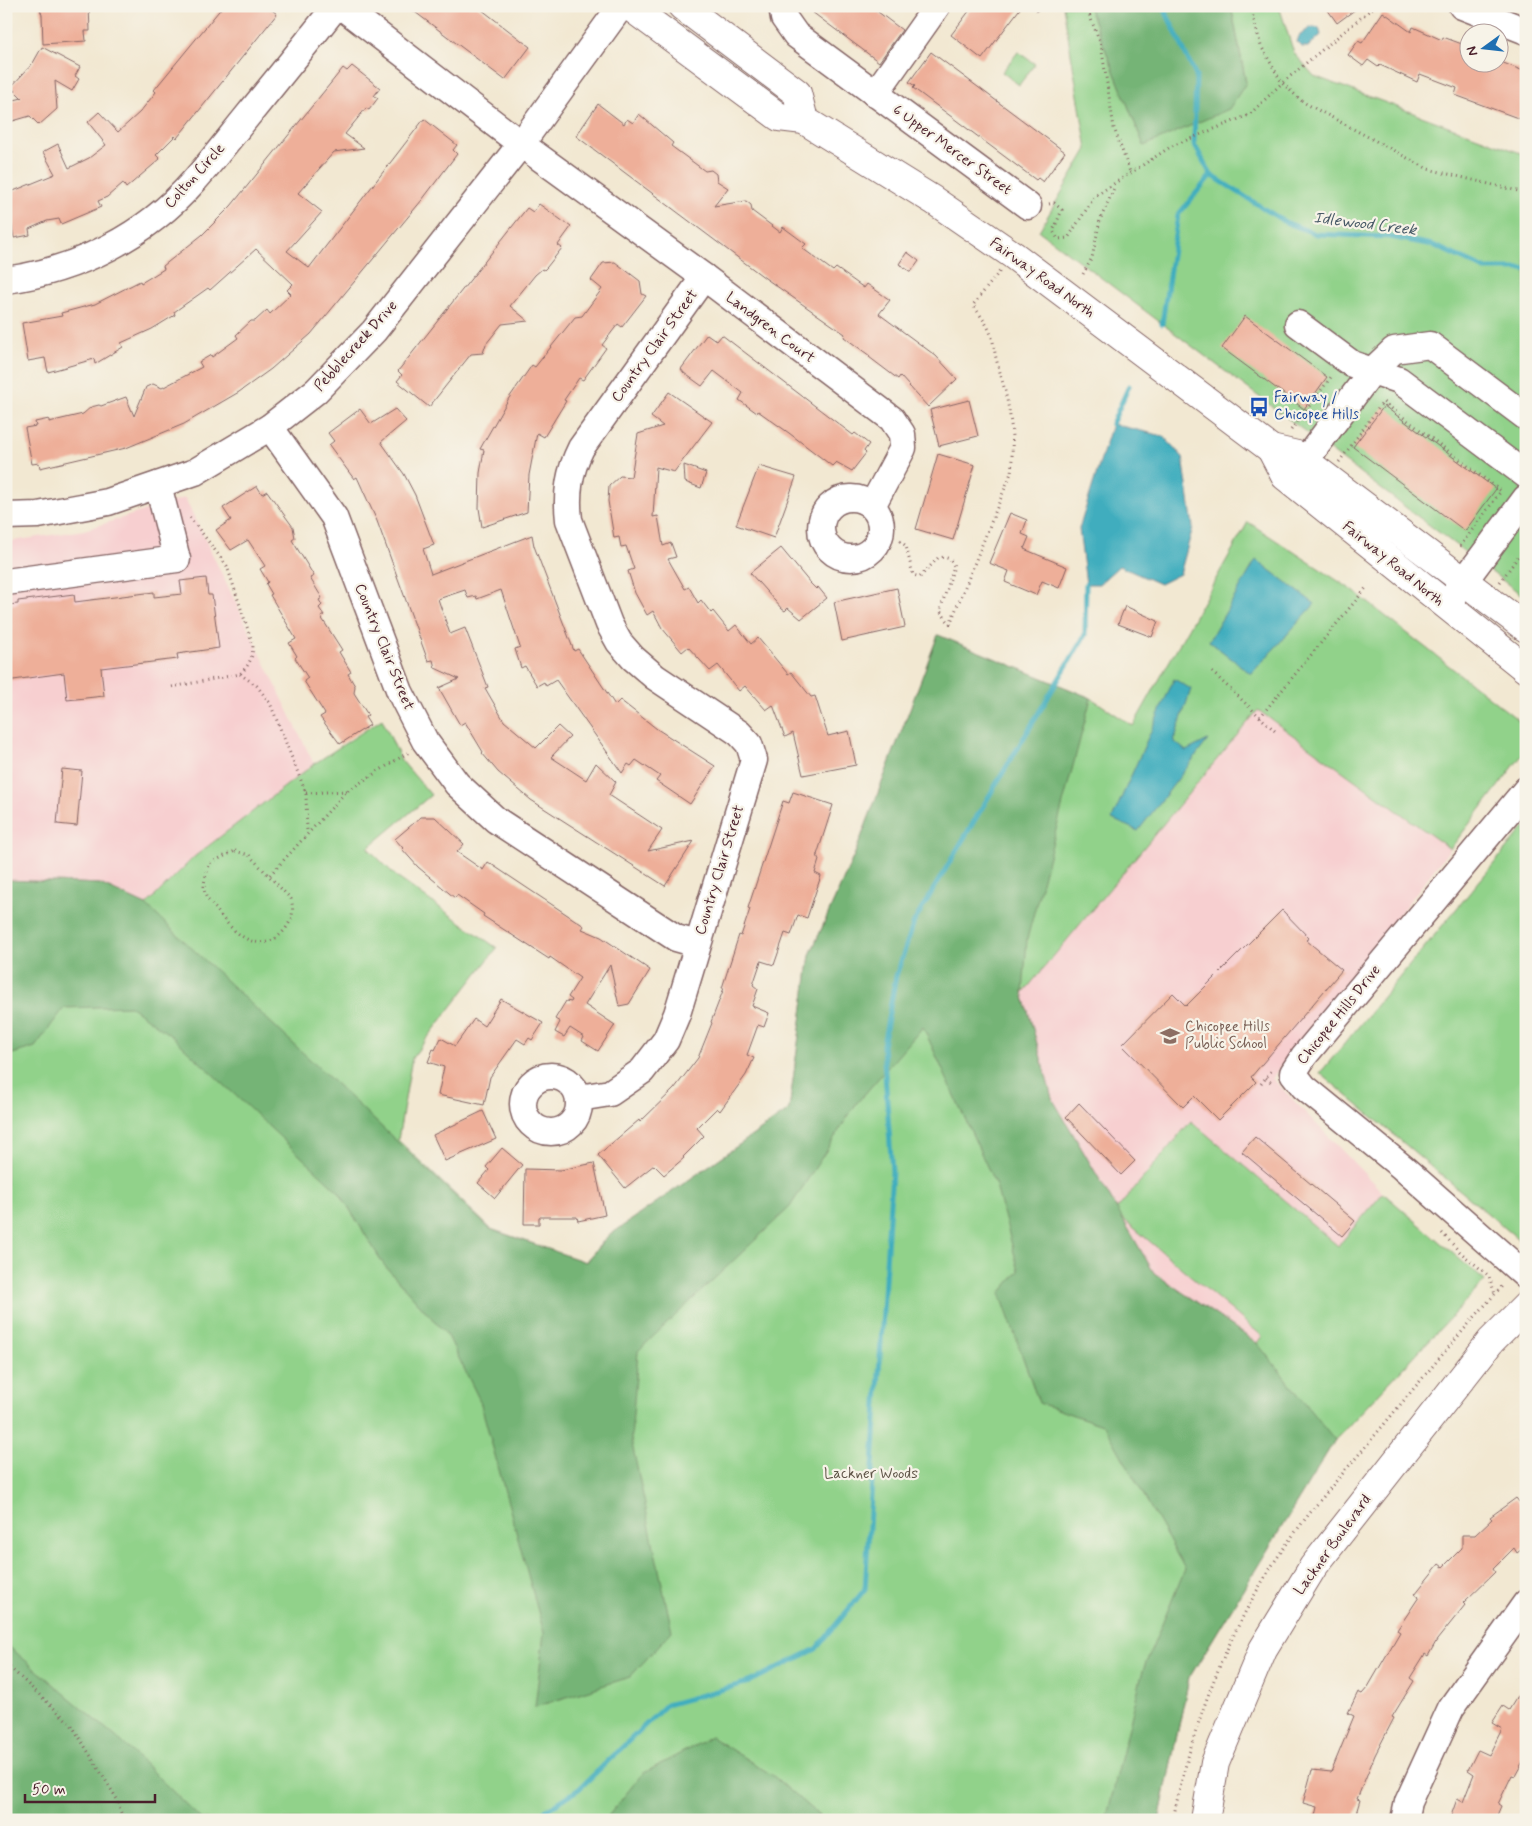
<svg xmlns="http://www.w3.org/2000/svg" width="1532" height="1826" font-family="Mynerve,sans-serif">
<rect width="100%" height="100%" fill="#f7f3e8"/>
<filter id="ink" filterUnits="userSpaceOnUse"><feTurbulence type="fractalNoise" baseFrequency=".02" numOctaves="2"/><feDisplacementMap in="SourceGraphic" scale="10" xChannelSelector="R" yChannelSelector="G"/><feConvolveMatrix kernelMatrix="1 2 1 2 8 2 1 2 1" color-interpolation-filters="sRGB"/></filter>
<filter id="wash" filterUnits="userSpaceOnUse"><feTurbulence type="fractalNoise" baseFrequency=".0096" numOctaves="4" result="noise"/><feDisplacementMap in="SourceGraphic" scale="20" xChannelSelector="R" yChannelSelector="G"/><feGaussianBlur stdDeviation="1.12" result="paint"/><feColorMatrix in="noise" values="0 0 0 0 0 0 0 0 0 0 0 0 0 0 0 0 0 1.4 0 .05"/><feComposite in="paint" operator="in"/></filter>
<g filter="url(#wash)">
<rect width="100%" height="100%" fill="#f2e8d2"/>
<g fill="#f7cfd0">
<path d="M185,498L314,764L194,857L146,905L100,884L6,880V542L84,530Z"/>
<path d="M1258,710L1450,849L1272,1078L1383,1193L1257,1343L1154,1273L1052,1098L1023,993Z"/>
</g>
<g fill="#91d28a" stroke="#6e785a" fill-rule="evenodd">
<path d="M1063,6H1088L1144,145L1246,83L1231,6H1279L1294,53L1314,76L1526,155V598L1039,231L1087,149Z"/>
<path d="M1018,52L1035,64L1019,85L1002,72Z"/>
<path d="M1248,522L1352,590L1526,726V750L1450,849L1258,710L1023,993L1052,1098L1117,1209L1191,1121L1338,1246L1383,1193L1485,1281L1335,1440L1189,1678L1159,1820H6V880L100,884L146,905L194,857L314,764L382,719L401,760L431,795L368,848L398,878L497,948L412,1058L398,1140L491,1229L585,1262L607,1237L789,1110L810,955L856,851L938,635L1091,698L1133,726ZM1122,1218L1262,1336L1257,1343L1154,1273Z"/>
<path d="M1526,825V1240L1523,1243L1320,1073Z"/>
</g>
<g fill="#74b476" stroke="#5f6a50">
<path d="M1088,6H1231L1246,83L1229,109L1144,146Z"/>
<path d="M938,635L1091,698L1027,939L1023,993L1052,1098L1154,1273L1257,1343L1335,1440L1189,1678L1159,1820H1106L1143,1670L1185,1569L1105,1426L1039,1403L1000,1293L1019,1271L996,1186L923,1027L856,1104L790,1207L638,1351L631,1439L672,1631L630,1677L535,1707L544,1633L480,1401L448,1336L384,1265L339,1192L174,1038L130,1006L64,1008L35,1047L6,1056V880L100,884L146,905L490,1229L586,1262L607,1237L789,1110L810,955L856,851Z"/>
<path d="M6,1644L123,1743L202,1820H6Z"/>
<path d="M711,1737L772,1775L824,1820H605L642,1774Z"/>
</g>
<g fill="#40adbe" stroke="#456674">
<path d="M1311,27L1319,28L1321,35L1308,47H1302L1297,42L1299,36Z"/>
<path d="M1112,424L1163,436L1183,457L1193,527L1180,574L1160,584L1119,566L1099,584H1086L1079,529Z"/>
<path d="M1256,560L1315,604L1251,674L1209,641Z"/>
<path d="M1174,679L1191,689L1174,741L1186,751L1208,740L1138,831L1112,819Z"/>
</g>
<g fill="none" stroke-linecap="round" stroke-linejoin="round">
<g stroke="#40adbe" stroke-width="5">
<path d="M1163,6L1196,76L1194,144L1211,175L1285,222L1316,234L1390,237L1433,245L1485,269H1526"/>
<path d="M1162,324L1178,215L1211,175"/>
<path d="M1112,424L1129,386"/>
<path d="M531,1820L579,1789L666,1705L749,1682L816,1649L865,1589L892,1172L883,1045L896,976L914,922L1085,635L1086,584"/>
</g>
</g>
<g id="blocks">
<g fill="#eeaf99">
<path d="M39,6H89L90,31H85L86,41L43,44L42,15Z"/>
<path d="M223,6H267L277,14L177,138L175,136L156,155L160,159L126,188L123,183L107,197L98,201L101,207L61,224L59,219L47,221L29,229L30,235L14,238L6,194L55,174L43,152L58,144L69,168L89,158L106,145L88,122L99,112L118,132L140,112L156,92L154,90Z"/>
<path d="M407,6H477L530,47L505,80Z"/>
<path d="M804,6H870L902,30L879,62Z"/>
<path d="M973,6H1022L982,59L951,35Z"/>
<path d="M1325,6H1360L1337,23Z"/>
<path d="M1383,12L1411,32L1413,27L1442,40L1443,37L1470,47V62H1501L1526,72V121L1455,95L1457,88L1420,74L1417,82L1380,65L1378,67L1368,60L1363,66L1348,55L1358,41L1362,43Z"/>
<path d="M42,47L80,67L75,76L79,79L72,91L55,81L57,109L39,125L30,116L6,123V102L22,98L11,87L33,63Z"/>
<path d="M931,52L1065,152L1043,182L1038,178L1036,180L913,88L915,86L909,82Z"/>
<path d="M352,66L380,88L374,96L378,98L369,110L366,108L345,134L364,148L334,152L298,193L322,212L287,251L309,268L424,119L457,145L453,150L457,154L422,200L311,334L271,369L239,392L184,424L126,448L40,468L39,463L32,464L25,428L36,426L35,422L49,419V422L83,414L91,407L99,405L101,406L126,397L134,416L146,387L153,384L162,388L202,367L199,362L211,355L212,357L238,338L236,335L251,321H255L267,310L270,314L291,294L287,290L293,284L256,249L210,290L208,288L174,312L175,315L152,329L121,343L123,347L95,364L94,359L48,372L45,358L28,361L22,323L62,316L61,313L95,304L140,281L141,283L164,269L163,266L202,235L231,206L343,68L347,71Z"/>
<path d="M598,104L624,124L627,119L633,123L639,114L673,143L671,146L705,171L711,170L716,174L717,181L728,188L714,206L746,201L751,205L752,211L780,232L783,227L806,244L802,248L833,271L836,268L864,288L867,284L890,300L879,314L936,356L957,379L928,407L900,376L898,379L869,357L870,356L844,337L845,334L765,278L576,136Z"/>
<path d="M539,204L571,227L558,245L562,248L547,267L544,270L542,269L535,275L510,306L528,321L502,324L486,344L483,353L471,354L429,407L397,381L402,375L398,371L527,208L533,212Z"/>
<path d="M907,252L919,261L911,272L899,264Z"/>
<path d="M615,262L640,281L642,294L646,296L622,327L618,324L602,345L606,348L583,380L579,378L564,400L566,401L544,437L537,433L529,475L527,512L482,527L479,508L480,473L484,450L480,449L509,398L532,365L535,367L575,317L582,316L602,289L591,280L603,263Z"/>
<path d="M1245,316L1327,377L1304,409L1222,348Z"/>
<path d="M707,334L717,341L722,335L853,435L855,433L869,444L864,451L866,453L852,471L836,462L832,466L789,433L758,411L757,413L739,400L743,393L714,371L702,386L684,373L681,369Z"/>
<path d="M669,392L712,422L674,472L656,467L653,517L658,516L663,546L671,543L676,557L668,559L685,589L689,587L698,603L701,600L711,613L713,611L729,631L736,625L751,644L758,638L788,674L791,672L811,697L815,696L828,736L849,731L856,765L803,775L793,733L785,737L773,705L766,710L745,686L739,691L718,665L710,671L688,647L682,652L662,628L653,611L647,615L635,593L628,571L634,569L626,546L621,547L619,537L614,538L608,501L609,486L620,476L631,477L638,434L663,426L651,417Z"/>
<path d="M969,400L978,436L939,446L930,410Z"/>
<path d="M1384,406L1496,489L1465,531L1353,447Z"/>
<path d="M360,409L371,424L395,409L406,421L381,442L404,474L415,495L434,545L423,549L431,574L532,535L534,546L574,651L578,649L615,705L620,700L657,729L715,766L690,804L656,781L660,776L636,760L631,766L628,764L622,773L556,680L546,686L544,682L537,686L525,666L521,668L515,649L520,647L501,590L477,599L476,596L468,598L465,590L438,599L450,634L465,628L488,687L485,688L504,721L536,748L558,726L570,737L551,757L586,780L596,763L616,782L609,795L662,830L648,851L694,841L665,886L531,800L498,772L482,753L483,752L465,722L460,725L439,688L459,679L435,668L433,660L428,661L377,521L357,477L354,479L329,445L334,441L328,433Z"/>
<path d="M938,454L975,465L953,540L916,529Z"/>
<path d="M684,465L706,473L701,488L685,482Z"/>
<path d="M759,466L796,477L774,538L736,525Z"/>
<path d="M257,486L262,494L267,491L293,527L295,538L292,540L314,576L310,578L322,598L319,600L322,605L319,608L324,615L321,617L342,650L339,652L351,672L348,674L355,686L354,693L368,715L365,717L370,725L340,744L320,717L325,714L304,681L308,678L295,658L297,656L289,643L296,639L270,595L272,594L266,584L268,582L260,569L265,566L248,540L231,550L216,530L231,520L223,508Z"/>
<path d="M1010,513L1027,520L1022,534L1029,537L1024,549L1067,567L1059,588L1042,581L1036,595L1005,582L1009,571L989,563Z"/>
<path d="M781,548L810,583L816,589L818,587L827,598L801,619L788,608L785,611L782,609L750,573Z"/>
<path d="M206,578L208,595H212L219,648L177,654L178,659L101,668L104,696L67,700L64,673L6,681L7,605L18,604V601L74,594L75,602L154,592V597L182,594L180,581Z"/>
<path d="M897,588L905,627L842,641L834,602Z"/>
<path d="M1125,606L1158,621L1152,637L1118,624Z"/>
<path d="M62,769L82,771L77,826L57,824Z"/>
<path d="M793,792L833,805L817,855L819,860L815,873L821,876L807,918L798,915L791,935L785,933L774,965L761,961L753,985L758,989L752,1006L769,1013L764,1027L758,1025L747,1055L754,1058L746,1075L720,1111L717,1108L697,1128L704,1136L683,1157L684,1158L664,1175L654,1165L625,1188L598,1155L639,1120L640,1122L674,1089L698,1058L712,1023L711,1022L724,988H722L739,935L741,936L750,909L748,908L783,801L789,803Z"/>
<path d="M421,817H435L464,844L457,852L483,870L488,862L584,926L582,929L601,937L650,970L629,1004L619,1006L610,965L585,1005L615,1025L598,1051L582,1041L584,1037L570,1028L564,1037L555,1032L560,1022L555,1019L566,1001L571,1002L572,1000L568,997L580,978L550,957L549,959L483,916L484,914L457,895L455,898L418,867L402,849L403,848L395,839Z"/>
<path d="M1282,910L1309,938L1306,940L1342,970L1251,1077L1256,1082L1218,1120L1194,1096L1183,1107L1122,1045L1173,993L1186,1006Z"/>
<path d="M501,999L543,1023L532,1040L529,1038L525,1044L517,1039L490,1077L484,1105L438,1095L444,1067L428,1062L433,1049L435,1050L441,1038L455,1046L474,1019L484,1026Z"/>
<path d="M1079,1103L1135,1161L1121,1175L1066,1117Z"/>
<path d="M483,1111L496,1139L445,1161L433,1135Z"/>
<path d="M1255,1137L1355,1221L1342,1236L1242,1152Z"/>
<path d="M502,1148L522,1165L495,1198L478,1183L489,1170L486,1167Z"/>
<path d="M594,1163L605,1215L578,1221L577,1217H539V1224H524L525,1169L561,1170Z"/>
<path d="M1516,1498L1526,1510V1546L1517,1553L1514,1548L1493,1569L1495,1572L1463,1603L1465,1605L1437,1640L1428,1656L1425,1654L1410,1678L1414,1681L1392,1717L1394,1718L1375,1755L1357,1799L1360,1800L1354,1820H1314L1317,1807L1303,1803L1312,1770L1331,1772L1354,1716L1348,1713L1358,1692L1362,1694L1368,1687L1400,1632L1397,1630L1419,1597L1415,1594L1439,1564L1443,1567L1462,1548V1535H1475L1492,1519L1490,1517Z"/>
<path d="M1526,1682V1756L1515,1776L1512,1775L1498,1804L1501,1806L1495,1820H1461L1451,1816L1457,1799L1463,1802L1474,1774L1468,1770L1478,1750L1489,1755L1502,1729L1492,1723L1503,1706L1509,1710Z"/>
</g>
</g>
</g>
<g filter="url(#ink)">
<use href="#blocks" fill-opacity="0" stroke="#856565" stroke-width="1"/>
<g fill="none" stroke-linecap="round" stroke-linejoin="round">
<defs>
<g id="minor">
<path d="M341,6L521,144L704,277L892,419L902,434L903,448L872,506"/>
<path d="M782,6L784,18L796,35L1028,206"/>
<path d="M1462,6L1526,31"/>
<path d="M875,94L937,6"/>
<path d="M6,280C78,270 146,236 194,181C212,161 228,140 245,119C276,81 306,44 336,6"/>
<path d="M1298,324L1352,364L1399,380L1526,475"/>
<path d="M270,427L334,517L400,692L425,741L457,784L496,820L676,938L697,944"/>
<path d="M1305,461L1372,371L1394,350L1430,345L1526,417"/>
<circle cx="851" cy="528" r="30"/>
<path d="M6,516L38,515L108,502L195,472L270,427L316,391L374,331L521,144L621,6"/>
<path d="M6,582L177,559L158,485"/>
<path d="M1450,600L1526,498"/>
<path d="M1526,790L1304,1056L1293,1073L1304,1087L1402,1167L1526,1276"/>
<circle cx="551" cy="1104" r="28"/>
<path d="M579,1098L610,1093L642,1071L666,1040L677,1014L754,760L749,744L739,733L655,677L633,658L619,642L609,624L569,520C566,493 569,472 581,448L704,277"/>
<path d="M1404,1820L1408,1802L1451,1708L1526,1603"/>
</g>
<g id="major">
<path d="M629,6L779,117L804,120L933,200L1013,255L1271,449L1297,455L1526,628"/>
<path d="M682,6L797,93L804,120"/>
<path d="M1271,449L1285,476L1526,669"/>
<path d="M1205,1820L1215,1763L1263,1649L1313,1567L1491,1341L1526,1306"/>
</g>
</defs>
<use href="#minor" stroke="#856565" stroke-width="29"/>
<use href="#major" stroke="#856565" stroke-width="30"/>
<g stroke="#856565" stroke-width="3" stroke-dasharray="1 4" stroke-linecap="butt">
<path d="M1034,6L1039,13"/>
<path d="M1086,6L1101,45L1114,128L1130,172"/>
<path d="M1250,6L1261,46L1282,83L1303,102L1428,169L1526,193"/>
<path d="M1049,204L1054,203L1062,210L1053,231L1058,239L1068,238L1095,196L1172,146L1249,115L1282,83L1375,6"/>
<path d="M1083,274L1092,258L1100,220L1115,186"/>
<path d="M1291,430L1331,377L1329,375"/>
<path d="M1339,462L1383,402L1501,491L1458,549"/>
<path d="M900,541L906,546L913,575L920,577L938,558L944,557L950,559L954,566L940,611L950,624L1011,473C1015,429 1009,403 997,362C994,351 994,341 990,332C986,322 979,314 973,305L1000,271"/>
<path d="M1500,582L1526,546"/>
<path d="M1212,672L1275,731"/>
<path d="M240,674L257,686L270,703L306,793L307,833"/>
<path d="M172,687L240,674C249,665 253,658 253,645L227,566L189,516"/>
<path d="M1260,717L1366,588"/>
<path d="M306,793L347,791"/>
<path d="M235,851L249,855L291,899C294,910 293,918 286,928C262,960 232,933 216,909C212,905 206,899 205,893C202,884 207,872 210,863Z"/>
<path d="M270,875L347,791L409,752"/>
<path d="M1266,1078L1271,1082"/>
<path d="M1261,1084L1271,1071"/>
<path d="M1442,1233L1460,1252L1489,1276L1495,1294"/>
<path d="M6,1664L71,1724L117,1799L123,1820"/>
<path d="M1173,1820C1190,1734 1220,1652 1265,1577C1295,1527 1334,1484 1371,1440C1415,1387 1458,1335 1504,1284"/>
</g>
<use href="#minor" stroke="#fff" stroke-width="26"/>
<use href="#major" stroke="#fff" stroke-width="28"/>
</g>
</g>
<defs>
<symbol id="bus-bare" viewBox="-9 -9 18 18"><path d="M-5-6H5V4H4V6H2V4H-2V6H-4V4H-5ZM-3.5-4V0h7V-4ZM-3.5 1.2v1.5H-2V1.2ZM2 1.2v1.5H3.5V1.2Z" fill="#1a4fb4" stroke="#f7f3e8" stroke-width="2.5" paint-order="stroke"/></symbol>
<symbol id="school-bare" viewBox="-9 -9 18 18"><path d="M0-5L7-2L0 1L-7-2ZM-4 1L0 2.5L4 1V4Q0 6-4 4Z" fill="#8d6e63" stroke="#f7f3e8" stroke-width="2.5" paint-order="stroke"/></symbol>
</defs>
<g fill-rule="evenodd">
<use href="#bus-bare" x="1245" y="393" width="28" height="28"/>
<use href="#school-bare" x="1156" y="1022" width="28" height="28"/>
</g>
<g text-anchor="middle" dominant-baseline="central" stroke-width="4.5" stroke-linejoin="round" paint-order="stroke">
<g font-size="15" fill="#4a1f2b" stroke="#f7f3e8">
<text transform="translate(952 150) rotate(36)">6 Upper Mercer Street</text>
<text transform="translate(195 176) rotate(-48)">Colton Circle</text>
<text transform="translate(1042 278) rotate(36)">Fairway Road North</text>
<text transform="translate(770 328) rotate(37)">Landgren Court</text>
<text transform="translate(356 346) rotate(-48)">Pebblecreek Drive</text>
<text transform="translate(655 346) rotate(-54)">Country Clair Street</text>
<text transform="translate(1393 564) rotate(39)">Fairway Road North</text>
<text transform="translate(384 647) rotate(68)">Country Clair Street</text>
<text transform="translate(720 870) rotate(-73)">Country Clair Street</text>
<text transform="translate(1339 1015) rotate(-51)">Chicopee Hills Drive</text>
<text transform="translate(1333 1545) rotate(-54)">Lackner Boulevard</text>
</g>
<g font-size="15" fill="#164399" stroke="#f7f3e8" text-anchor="start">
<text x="1274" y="398">Fairway /<tspan x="1274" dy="17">Chicopee Hills</tspan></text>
</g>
<g font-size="15" fill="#785e54" stroke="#f7f3e8" text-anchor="start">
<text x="1185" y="1027">Chicopee Hills<tspan x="1185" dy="17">Public School</tspan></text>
</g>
<g font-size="15" fill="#5f5548" stroke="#f7f3e8">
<text x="871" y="1474">Lackner Woods</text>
</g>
<g font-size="16" font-style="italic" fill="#465866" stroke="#f7f3e8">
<text transform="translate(1365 224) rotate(7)">Idlewood Creek</text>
</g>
</g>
<rect width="1532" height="1826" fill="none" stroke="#f7f3e8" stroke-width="25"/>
<g transform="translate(1484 48) rotate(255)"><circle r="24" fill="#f7f3e8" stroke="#b29e9c"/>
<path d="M0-4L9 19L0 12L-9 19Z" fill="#1f6fb2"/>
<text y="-8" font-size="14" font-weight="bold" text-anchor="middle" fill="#4a1f2b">N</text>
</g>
<path d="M25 1794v8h130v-8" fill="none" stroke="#4a1f2b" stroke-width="2.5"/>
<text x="32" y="1794" font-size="15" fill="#4a1f2b" stroke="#f7f3e8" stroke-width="4" paint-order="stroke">50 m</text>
</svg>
